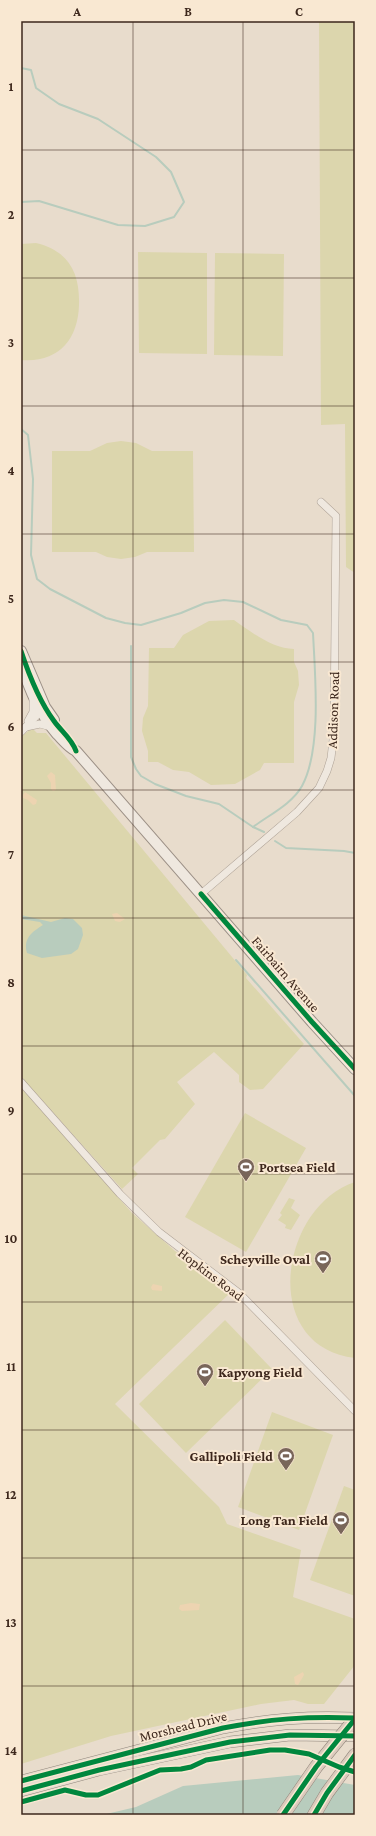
<svg xmlns="http://www.w3.org/2000/svg" width="376" height="1836" font-family="'Crimson Pro',serif">
<rect width="100%" height="100%" fill="#e8dccc"/>
<g fill="#dcd6ad">
<path d="M319,21H355V573L346,567L345,424L321,425Z"/>
<path d="M36,243C69,251 80,273 79,305C78,340 58,363 21,360V244Z"/>
<path d="M138,252L207,253V354L139,353Z"/>
<path d="M215,253L284,254L283,356L214,355Z"/>
<path d="M121,441L136,443L152,451H193L194,552H147L135,557L121,559L107,557L96,552H52V451H90L107,443Z"/>
<path d="M234,620C251,632 273,649 294,649V662L298,671L299,685L294,702V763H264L260,770L235,784L211,785L189,772L173,770L158,762H148V751L142,731L143,718L148,706L149,648H174L183,635L209,621Z"/>
<path d="M32,728L37,733H46L247,975L246,978L304,1044L263,1089L250,1090L239,1082V1075L214,1052L177,1082L195,1104L165,1139L160,1140L132,1168L138,1174L122,1189L21,1077V737Z"/>
<path d="M21,1087L132,1213L175,1251L232,1291L115,1404L219,1507L227,1524L301,1550L293,1597L355,1619V1665L324,1704H308L294,1700L261,1704L111,1736L21,1764Z"/>
<path d="M245,1113L306,1148L246,1252L185,1217Z"/>
<path d="M355,1182V1358C259,1347 279,1207 355,1182Z"/>
<path d="M289,1198L295,1200L291,1208L300,1215L291,1230L285,1228L286,1225L278,1220L282,1215L280,1213Z"/>
<path d="M225,1320L272,1369L186,1453L139,1404Z"/>
<path d="M272,1412L333,1435L299,1530L238,1507Z"/>
<path d="M344,1486L355,1490V1596L310,1580Z"/>
</g>
<g fill="#edd4b1">
<path d="M51,772L55,775L56,790L53,791L51,789V783L47,776Z"/>
<path d="M25,792L37,800L36,804L33,805L28,800L23,798V795Z"/>
<path d="M117,913L125,919L120,922L115,921L112,914Z"/>
<path d="M153,1284L162,1286V1291L152,1290L151,1287Z"/>
<path d="M191,1603L200,1604L199,1610L182,1611L179,1609L180,1605Z"/>
<path d="M303,1672L304,1675L298,1685L295,1684L294,1677Z"/>
</g>
<g fill="#b8ccbd">
<path d="M21,915L51,922L65,918L73,919L82,928L83,935L78,949L71,954L42,958L27,953C23,938 32,932 43,925L40,922L21,919Z"/>
<path d="M298,1775L355,1785V1815H102L136,1807L183,1786Z"/>
</g>
<g fill="none" stroke-linecap="round" stroke-linejoin="round">
<g stroke="#b8ccbd" stroke-width="2">
<path d="M21,68L31,70L36,88L59,104L98,119L156,157L171,172L184,202L174,217L145,226L118,225L39,201L21,202"/>
<path d="M21,429L28,435L33,479L31,555L37,579L50,589L106,618L125,623L141,625L181,613L205,603L224,600L243,602L281,620L307,625L313,633C315,675 322,749 302,786C292,804 269,815 253,827L219,804L186,796L155,784L141,776L136,769L131,757V646"/>
<path d="M253,827L264,832"/>
<path d="M275,841L286,848L344,851L355,853"/>
<path d="M236,960L355,1096"/>
</g>
<defs>
<g id="street">
<path d="M28,721L33,712V697"/>
<path d="M26,727L40,724L51,727"/>
<path d="M21,732L43,709"/>
<path d="M201,894L297,812L319,788L327,771L331,758L334,731L336,516L321,502"/>
<path d="M21,1082L120,1194L159,1232L239,1293L355,1411"/>
</g>
<g id="secondary">
<path d="M21,651L45,707L54,720"/>
<path d="M21,664C30,690 39,713 57,734C63,740 68,747 76,751L312,1022L355,1069"/>
</g>
<g id="primary">
<path d="M21,1781L223,1728C270,1719 307,1716 355,1718"/>
<path d="M21,1791L99,1770L230,1742L290,1735L355,1736"/>
</g>
<path id="highway" d="M314,1815L327,1793L355,1755"/>
</defs>
<use href="#street" stroke="#ada195" stroke-width="8"/>
<use href="#secondary" stroke="#9c9086" stroke-width="12"/>
<use href="#primary" stroke="#92877c" stroke-width="12"/>
<use href="#highway" stroke="#92877c" stroke-width="14"/>
<use href="#street" stroke="#efe8df" stroke-width="7"/>
<use href="#secondary" stroke="#efe8df" stroke-width="10"/>
<use href="#primary" stroke="#e7ddcf" stroke-width="11"/>
<use href="#highway" stroke="#dbcbbd" stroke-width="13"/>
<defs>
<path id="highway-bridge" d="M283,1815L316,1767L355,1719"/>
</defs>
<use href="#highway-bridge" stroke="#92877c" stroke-width="14" stroke-linecap="butt"/>
<use href="#highway-bridge" stroke="#dbcbbd" stroke-width="13"/>
<defs>
<g id="cycleway">
<path d="M21,651C29,675 39,701 54,721C61,731 72,739 76,751"/>
<path d="M201,894L312,1022L355,1069"/>
<path d="M21,1781L223,1728C270,1719 307,1716 355,1718"/>
<path d="M21,1791L99,1770L230,1742L290,1735L355,1736"/>
<path d="M21,1802L65,1790L86,1795H98L160,1770L181,1769L191,1767L206,1760L270,1750H285L309,1754L339,1767L355,1772"/>
<path d="M283,1815L316,1767L355,1719"/>
<path d="M314,1815L327,1793L355,1755"/>
</g>
</defs>
<use href="#cycleway" stroke="#f9e8d2" stroke-width="8"/>
<use href="#cycleway" stroke="#00873e" stroke-width="5"/>
</g>
<path fill="none" stroke="#3d271c" stroke-width="1" stroke-opacity="0.55" d="M133,21V1815M243,21V1815M21,150H355M21,278H355M21,406H355M21,534H355M21,662H355M21,790H355M21,918H355M21,1046H355M21,1174H355M21,1302H355M21,1430H355M21,1558H355M21,1686H355"/>
<defs>
<symbol id="stadium-pin" viewBox="-11 -11 22 30"><path d="M0 17L-7.5 6A9.5 9.5 0 1 1 7.5 6Z" fill="#79665a" stroke="#f9e8d2"/><path d="M0-5a6.5 5 0 1 0 0 10a6.5 5 0 1 0 0-10ZM-3.5-1.8h7v3.6h-7Z" fill="#fff"/></symbol>
</defs>
<g fill-rule="evenodd">
<use href="#stadium-pin" x="236" y="1157" width="20" height="27"/>
<use href="#stadium-pin" x="313" y="1249" width="20" height="27"/>
<use href="#stadium-pin" x="195" y="1362" width="20" height="27"/>
<use href="#stadium-pin" x="276" y="1446" width="20" height="27"/>
<use href="#stadium-pin" x="331" y="1510" width="20" height="27"/>
</g>
<g text-anchor="middle" dominant-baseline="central" stroke-width="4" stroke-linejoin="round" paint-order="stroke">
<g font-size="14" fill="#3d271c" stroke="#f9e8d2">
<text transform="translate(333 710) rotate(-88)">Addison Road</text>
<text transform="translate(286 974) rotate(49)">Fairbairn Avenue</text>
<text transform="translate(211 1274) rotate(37)">Hopkins Road</text>
<text transform="translate(183 1726) rotate(-14)">Morshead Drive</text>
</g>
<g font-size="14" font-weight="bold" fill="#3d271c" stroke="#f9e8d2" text-anchor="end">
<text x="259" y="1167" text-anchor="start">Portsea Field</text>
<text x="310" y="1259">Scheyville Oval</text>
<text x="218" y="1372" text-anchor="start">Kapyong Field</text>
<text x="273" y="1456">Gallipoli Field</text>
<text x="328" y="1520">Long Tan Field</text>
</g>
</g>
<rect width="376" height="1836" fill="none" stroke="#f9e8d2" stroke-width="44"/>
<rect x="22" y="22" width="332" height="1792" fill="none" stroke="#3d271c" stroke-width="1.5"/>
<g font-size="13" text-anchor="middle" font-weight="bold" fill="#3d271c">
<text x="77" y="16">A</text>
<text x="188" y="16">B</text>
<text x="299" y="16">C</text>
<text x="11" y="91">1</text>
<text x="11" y="219">2</text>
<text x="11" y="347">3</text>
<text x="11" y="475">4</text>
<text x="11" y="603">5</text>
<text x="11" y="731">6</text>
<text x="11" y="859">7</text>
<text x="11" y="987">8</text>
<text x="11" y="1115">9</text>
<text x="11" y="1243">10</text>
<text x="11" y="1371">11</text>
<text x="11" y="1499">12</text>
<text x="11" y="1627">13</text>
<text x="11" y="1755">14</text>
</g>
</svg>
